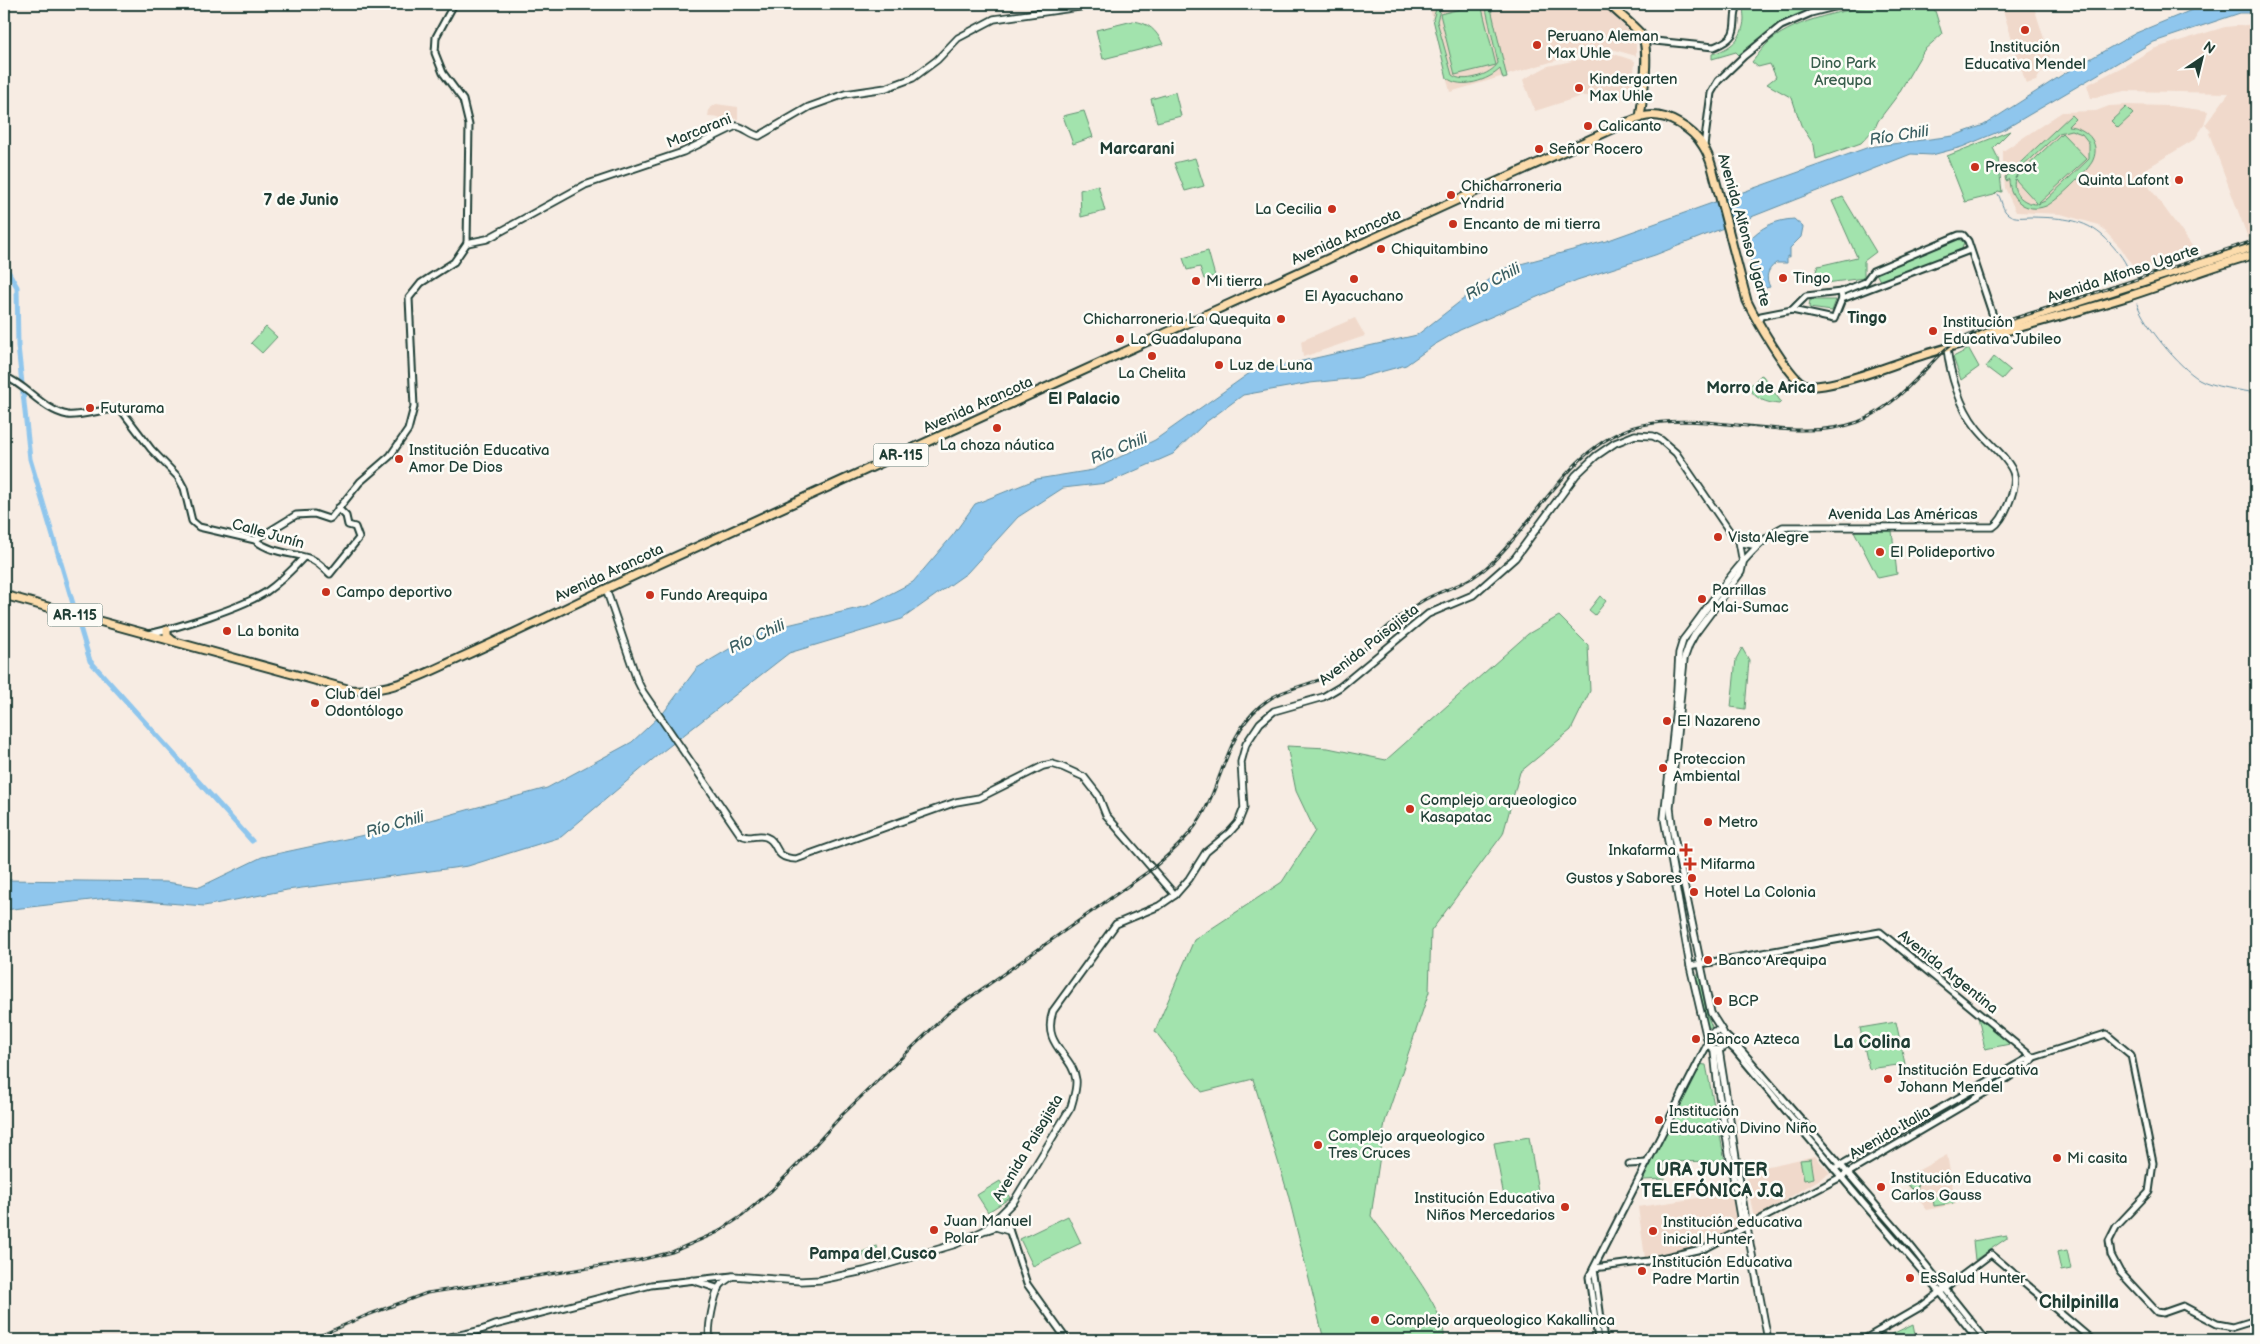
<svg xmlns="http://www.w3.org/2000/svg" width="2260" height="1344" font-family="'Balsamiq Sans',sans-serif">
<rect width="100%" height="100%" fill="#f7ece3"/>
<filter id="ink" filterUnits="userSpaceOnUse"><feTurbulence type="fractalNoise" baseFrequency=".02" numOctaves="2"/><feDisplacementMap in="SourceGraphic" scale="10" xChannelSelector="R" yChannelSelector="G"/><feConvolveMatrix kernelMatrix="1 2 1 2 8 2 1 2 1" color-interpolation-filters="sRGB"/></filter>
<g filter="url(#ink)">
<g fill="#f0d9cb">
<path d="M1429,4H1602L1632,34L1636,41V56L1608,48L1578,54L1450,92Z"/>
<path d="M2001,4H2033L2050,57L2045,59L2046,64L2036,81L2026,84Z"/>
<path d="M2256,24V235L2248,238L2209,133L2211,131L2205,125L2229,93L2125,91L2091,98L2087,85L2126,65L2153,49L2225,27Z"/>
<path d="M1611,53L1635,61L1632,97L1582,96L1535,111L1523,80L1524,79L1548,66Z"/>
<path d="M716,104L738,107V119L708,117L709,109Z"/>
<path d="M2126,105L2170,106L2208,111L2204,125L2195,139L2139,173L2198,254L2190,257L2183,256L2136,271L2121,248L2099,225L2061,214L2016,212L2005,188L2003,164V151L2062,112L2096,111L2109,106Z"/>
<path d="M1355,318L1365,336L1303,357L1301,341Z"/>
<path d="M1947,1155L1956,1204L1927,1210L1902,1179Z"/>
<path d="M1815,1156L1830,1173L1754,1219L1745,1171Z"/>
<path d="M1732,1193L1737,1228L1708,1245L1667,1256L1645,1258L1638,1207Z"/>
</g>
<g fill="#a2e3ad" stroke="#609070" fill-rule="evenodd">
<path d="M1442,4H1454L1440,10L1437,21L1452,75C1463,84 1491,75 1498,63L1485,4H1490L1507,78L1503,79L1500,69C1489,80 1461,90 1447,78L1433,19L1436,9Z"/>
<path d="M1481,4L1496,65L1455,75L1440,14Z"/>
<path d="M1746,4H1803L1806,12L1779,25L1740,56L1736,52L1712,59V54C1730,49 1743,39 1744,19C1744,13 1742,9 1746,4Z"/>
<path d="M1880,4H1933L1942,34L1924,50L1897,96L1878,121L1875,128L1861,143L1816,159L1814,145L1801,125L1792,98L1767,84L1776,77L1770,64L1758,67L1752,62C1758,55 1763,47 1770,41C1797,19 1846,10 1880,4Z"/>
<path d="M1133,21C1149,23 1156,30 1163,44L1103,59L1096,30Z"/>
<path d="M1175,92L1181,116L1157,122L1151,99Z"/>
<path d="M2126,107L2133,114L2118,128L2111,121Z"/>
<path d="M1084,111L1093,137L1073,144L1063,116Z"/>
<path d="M2071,115L2075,119L2068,126C2085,127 2101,142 2093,160C2089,170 2056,202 2046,206C2026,214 2009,199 2009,179L2006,181L2005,177ZM2071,130L2082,134L2089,143V159L2045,201L2038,204L2087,159L2062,133L2015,178L2020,169L2059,133ZM2015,179L2037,203V204C2023,204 2011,192 2015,179Z"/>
<path d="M2010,131L1993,148L1998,158L2002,192L1998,191L1994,195L1965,202L1947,156Z"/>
<path d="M1195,158L1204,186L1185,191L1174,163Z"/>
<path d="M1098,185L1105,211L1081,217L1080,190Z"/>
<path d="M1843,197L1876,252L1864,261V278L1826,283L1816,271L1818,266L1857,257L1832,201Z"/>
<path d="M1958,239L1964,242L1962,249L1881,283L1876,273Z"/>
<path d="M1208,251L1215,276L1204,279L1200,267L1187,270L1183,258Z"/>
<path d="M1810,300H1836L1832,311L1809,308Z"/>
<path d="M266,327L277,337L262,353L251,343Z"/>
<path d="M1969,349L1979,367L1961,380L1953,357Z"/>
<path d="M1994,357L2010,370L2002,379L1986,367Z"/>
<path d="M1761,375L1763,376L1781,402L1779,404C1767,403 1754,399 1749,387Z"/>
<path d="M1854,531H1892L1897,574L1878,578Z"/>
<path d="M1600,596L1606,601L1595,615L1589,610Z"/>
<path d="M1559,616L1588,645L1590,691L1571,730L1520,772L1503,834L1431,931L1429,992L1385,1122L1371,1216C1390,1243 1448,1309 1444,1340H1324L1288,1194L1253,1079L1202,1092L1155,1031L1194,940L1282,882L1315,831L1296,791L1287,746L1328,748L1386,760L1528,634Z"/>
<path d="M1742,648L1749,660L1745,709L1731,707L1736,659Z"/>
<path d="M1694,975H1699L1707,1015L1712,1027L1706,1028Z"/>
<path d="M1978,1017L2010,1044L1985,1049Z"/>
<path d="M1896,1022L1905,1064L1869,1069L1860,1028Z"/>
<path d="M1698,1064L1706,1065L1725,1161L1663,1162L1665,1179L1643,1180Z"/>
<path d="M1529,1137L1539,1197L1505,1202L1494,1143Z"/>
<path d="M1811,1159L1814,1178L1804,1180L1800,1160Z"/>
<path d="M1916,1175L1919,1197L1904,1180Z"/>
<path d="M1000,1181L1010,1198L988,1212L977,1195Z"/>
<path d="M1952,1193L1954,1203L1934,1206L1933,1197Z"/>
<path d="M1068,1216L1081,1243L1033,1266L1020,1239Z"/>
<path d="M2007,1235V1238L1975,1260L1973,1241Z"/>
<path d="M877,1246L880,1256L866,1261L862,1252Z"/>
<path d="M2067,1250L2071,1269L2061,1271L2057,1252Z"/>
<path d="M1913,1324L1916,1339L1883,1340L1884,1338Z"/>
</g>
<g fill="#8fc6ed" stroke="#628fa3">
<path d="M2212,4H2256V13H2240L2151,43L2005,129L1962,147L1932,155L1911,154L1655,255L1577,280L1460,330L1434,345L1406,365L1358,378L1310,383L1243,395L1206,422L1173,454L1107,483L1063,488L1018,517L967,573L902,619L789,653L658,755L561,837L468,866L287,890L204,906L108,898L4,910V880L166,882L200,887L262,857L420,823L547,788L632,742L664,712L697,668L746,639L775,628L867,606L913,582L953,535L975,504L1037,479L1093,470L1155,440L1254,370L1276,367L1417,335L1502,269L1606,241L1869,147L1953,136L1984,125L2070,70L2136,33L2199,7Z"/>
<path d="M1794,219L1803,227L1801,237L1790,248V257L1787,256V263H1776C1767,270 1765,277 1770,287L1757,290L1755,288L1748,241C1761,227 1775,220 1794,219Z"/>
</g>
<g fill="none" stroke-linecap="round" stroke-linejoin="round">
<g stroke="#628fa3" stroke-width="1">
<path d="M1998,194C2002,200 2002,210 2008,214C2015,219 2023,217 2031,217C2064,218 2088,218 2111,244C2118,252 2127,262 2129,273"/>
<path d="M2137,304C2145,326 2179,367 2199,379C2212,387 2241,390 2256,393"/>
</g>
<path stroke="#8fc6ed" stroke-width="5" d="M4,264L17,287L18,346L30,459L90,661L252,841"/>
<defs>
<g id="tertiary">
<path d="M1645,40L1714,47C1744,35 1730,25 1738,4"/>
<path d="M1704,146L1711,93L1718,81L1744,56L1781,26L1811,13L1846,4"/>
<path d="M1842,299L1970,250"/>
<path d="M1792,310L1806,296L1841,292L1865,282L1873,271L1959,235H1963L1968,241L1998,331"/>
<path d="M1758,322L1761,316L1792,310L1834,319L1842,299L1841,292"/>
<path d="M4,376C27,385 42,410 68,415C82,417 113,405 122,411L151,449L178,477L184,488L192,521L199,527L255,540C272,554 292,552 311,559C318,562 325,569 330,574L359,538L355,527L348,525L346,516L338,508"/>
<path d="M255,540L296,515L314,514L329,519L331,518L360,482L390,456L408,430L414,407L409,298L421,283L454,262L467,243L469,125L463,100L443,73L435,53L436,37L454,4"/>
<path d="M149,634C179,627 241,608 266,592C279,583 292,570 303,558"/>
<path d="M1690,966L1880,932L2033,1058"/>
<path d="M1725,1035L1741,1050L1905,1239L1986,1340"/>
<path d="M1727,1043L1735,1050L1864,1204L1940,1292L1978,1340"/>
<path d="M1629,1164L1647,1163"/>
<path d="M1834,1169L2025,1060L2106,1034L2131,1055L2153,1163L2149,1192L2116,1227L2109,1241L2111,1255L2120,1272L2157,1312L2163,1313L2183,1306L2217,1324L2233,1327L2256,1320"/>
<path d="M1004,1214L1027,1284L1067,1340"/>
<path d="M1594,1268L1648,1261L1706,1248L1841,1177L1991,1089L2029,1064L2033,1058"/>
<path d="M1594,1268L1604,1340"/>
<path d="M439,1340C458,1334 477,1333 495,1325L651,1285L732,1276"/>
<path d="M1598,1340L1589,1277L1708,1043"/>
<path d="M1863,1340L1922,1306L1991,1254L2092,1340"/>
</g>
<g id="secondary">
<path d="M467,243L487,239L585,185L683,152L736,126C745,127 750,134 759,136L809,107L845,94L886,88L913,78L937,60L958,38L994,19L1101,4"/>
<path d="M606,589L637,680L643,692L740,834C750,841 757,833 766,837C780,842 771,858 796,859L956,802L979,798L1043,766L1052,764L1062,767L1084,777L1098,795L1106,815L1175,895"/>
<path d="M1723,1032L1711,1013L1673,832L1670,808L1684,659L1689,645L1695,634L1741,572L1743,563L1739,541"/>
<path d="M1708,1038L1714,1031H1721L1726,1037L1727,1043C1722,1052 1712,1052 1708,1043L1690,966L1664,818L1676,708L1679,653L1683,640C1708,608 1748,545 1783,527H1993C2004,520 2017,488 2014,475C2011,460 1985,440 1976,427C1960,407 1950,374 1947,348"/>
<path d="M1714,1050L1718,1089L1741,1222L1747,1228"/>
<path d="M1719,1050L1747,1228L1768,1340"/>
<path d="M987,1230L996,1227L1009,1231"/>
<path d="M692,1280L719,1289"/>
<path d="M710,1340C707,1329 714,1295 720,1286C723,1282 728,1279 733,1276L801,1281L820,1280L864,1271L902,1260L956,1244L985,1230L1014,1201L1071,1107C1073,1099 1077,1089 1076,1080C1073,1054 1041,1046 1053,1011L1116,924L1159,906L1175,895L1189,879L1206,852L1229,833L1238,823L1244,808L1241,762L1246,744L1260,723L1274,711L1323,697L1340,687L1428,614L1473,595L1515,558L1576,475L1596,456L1615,443L1635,435L1653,436L1661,440L1676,453L1732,535L1743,543L1758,546"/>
</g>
<g id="primary">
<path d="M1609,4C1619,14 1631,23 1640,33C1652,46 1642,100 1640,118"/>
<path d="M1979,337L1997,328L2256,246"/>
<path d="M4,595L351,690C393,693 428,672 464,656C529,627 591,595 655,566C980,419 1305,272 1628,122C1634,120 1640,117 1647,116C1667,113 1693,129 1703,146C1707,152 1710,160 1712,167L1747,301C1755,318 1788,375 1802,383C1807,387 1818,386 1824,385C1861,379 1897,362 1933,352C1996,333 2060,317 2123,298C2168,284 2211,266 2256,254"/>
<path d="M167,630V636L173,641"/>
</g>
</defs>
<use href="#tertiary" stroke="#1f3d34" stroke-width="9"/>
<use href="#secondary" stroke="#1f3d34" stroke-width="9"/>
<use href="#primary" stroke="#1f3d34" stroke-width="11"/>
<use href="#tertiary" stroke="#fdfcf7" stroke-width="5"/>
<use href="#secondary" stroke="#fdfcf7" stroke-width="5.5"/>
<use href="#primary" stroke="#fcdcac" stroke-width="7"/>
<defs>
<path id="rail" d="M310,1340L365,1316L427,1293L640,1260L672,1252L718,1232L742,1216L772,1190L797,1165L842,1115L948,1013L1152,869C1172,852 1193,834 1205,810C1224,774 1228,734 1260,706C1283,686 1318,685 1343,669C1367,647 1391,620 1419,603C1432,594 1448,590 1462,583C1478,576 1492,564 1503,551C1544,507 1578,439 1642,425C1709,410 1794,445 1858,422C1885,411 1905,391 1924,371C1934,361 1943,349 1955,342C1991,323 2032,314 2070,301C2132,281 2194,260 2256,240"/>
</defs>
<use href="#rail" stroke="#1f3d34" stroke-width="3"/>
<use href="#rail" stroke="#fdfcf7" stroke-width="1" stroke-dasharray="4" stroke-linecap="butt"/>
</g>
</g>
<g fill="#c8321e" stroke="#fdfcf7" stroke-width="2">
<circle cx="2025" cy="30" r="5"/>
<circle cx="1537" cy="45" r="5"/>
<circle cx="1579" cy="88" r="5"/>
<circle cx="1588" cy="126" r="5"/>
<circle cx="1539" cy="149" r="5"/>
<circle cx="1975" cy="167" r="5"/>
<circle cx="2179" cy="180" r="5"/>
<circle cx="1451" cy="195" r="5"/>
<circle cx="1332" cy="209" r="5"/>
<circle cx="1453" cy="224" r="5"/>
<circle cx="1381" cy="249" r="5"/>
<circle cx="1783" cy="278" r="5"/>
<circle cx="1354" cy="279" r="5"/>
<circle cx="1196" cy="281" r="5"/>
<circle cx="1281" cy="319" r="5"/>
<circle cx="1933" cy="331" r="5"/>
<circle cx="1120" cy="339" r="5"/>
<circle cx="1152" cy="356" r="5"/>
<circle cx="1219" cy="365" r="5"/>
<circle cx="90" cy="408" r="5"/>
<circle cx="997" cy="428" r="5"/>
<circle cx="399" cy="459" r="5"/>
<circle cx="1718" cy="537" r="5"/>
<circle cx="1880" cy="552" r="5"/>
<circle cx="326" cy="592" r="5"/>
<circle cx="650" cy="595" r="5"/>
<circle cx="1702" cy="599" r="5"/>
<circle cx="227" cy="631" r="5"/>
<circle cx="315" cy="703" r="5"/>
<circle cx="1667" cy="721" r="5"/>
<circle cx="1663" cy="768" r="5"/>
<circle cx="1410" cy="809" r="5"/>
<circle cx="1708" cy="822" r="5"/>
<path d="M1683.5 842.5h5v5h5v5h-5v5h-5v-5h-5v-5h5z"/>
<path d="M1687.5 856.5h5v5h5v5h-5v5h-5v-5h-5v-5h5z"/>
<circle cx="1692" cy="878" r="5"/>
<circle cx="1694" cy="892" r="5"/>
<circle cx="1708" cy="960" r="5"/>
<circle cx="1718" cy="1001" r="5"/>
<circle cx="1696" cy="1039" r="5"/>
<circle cx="1888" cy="1079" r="5"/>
<circle cx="1659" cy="1120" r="5"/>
<circle cx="1318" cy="1145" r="5"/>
<circle cx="2057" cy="1158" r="5"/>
<circle cx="1881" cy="1187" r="5"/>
<circle cx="1565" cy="1207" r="5"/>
<circle cx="934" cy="1230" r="5"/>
<circle cx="1653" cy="1231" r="5"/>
<circle cx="1642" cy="1271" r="5"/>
<circle cx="1910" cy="1278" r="5"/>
<circle cx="1375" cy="1320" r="5"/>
</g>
<g text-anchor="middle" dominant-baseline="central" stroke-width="5" stroke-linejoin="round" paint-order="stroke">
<g fill="#fdfcf7" stroke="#62766e" stroke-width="1">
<rect x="873.5" y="443.5" width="55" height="23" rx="4"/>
<rect x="47.5" y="603.5" width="55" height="23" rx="4"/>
</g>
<g font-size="14" font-weight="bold" fill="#1f3d34">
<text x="901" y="455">AR-115</text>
<text x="75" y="615">AR-115</text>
</g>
<g font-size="15" fill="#1f3d34" stroke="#fdfcf7" text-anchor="start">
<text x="1547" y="36">Peruano Aleman<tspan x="1547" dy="17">Max Uhle</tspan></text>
<text x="2025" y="47" text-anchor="middle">Institución<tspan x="2025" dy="17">Educativa Mendel</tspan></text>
<text x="1589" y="79">Kindergarten<tspan x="1589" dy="17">Max Uhle</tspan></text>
<text x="1598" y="126">Calicanto</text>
<text x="1549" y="149">Señor Rocero</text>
<text x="1985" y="167">Prescot</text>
<text x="2169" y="180" text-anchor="end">Quinta Lafont</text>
<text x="1461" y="186">Chicharroneria<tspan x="1461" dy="17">Yndrid</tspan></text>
<text x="1322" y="209" text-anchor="end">La Cecilia</text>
<text x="1463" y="224">Encanto de mi tierra</text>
<text x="1391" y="249">Chiquitambino</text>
<text x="1793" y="278">Tingo</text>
<text x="1206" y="281">Mi tierra</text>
<text x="1354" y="296" text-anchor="middle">El Ayacuchano</text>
<text x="1271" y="319" text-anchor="end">Chicharroneria La Quequita</text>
<text x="1943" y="322">Institución<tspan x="1943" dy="17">Educativa Jubileo</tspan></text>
<text x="1130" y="339">La Guadalupana</text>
<text x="1229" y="365">Luz de Luna</text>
<text x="1152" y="373" text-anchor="middle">La Chelita</text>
<text x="100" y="408">Futurama</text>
<text x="997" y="445" text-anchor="middle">La choza náutica</text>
<text x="409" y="450">Institución Educativa<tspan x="409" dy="17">Amor De Dios</tspan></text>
<text x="1728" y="537">Vista Alegre</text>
<text x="1890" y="552">El Polideportivo</text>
<text x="1712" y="590">Parrillas<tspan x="1712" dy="17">Mai-Sumac</tspan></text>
<text x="336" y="592">Campo deportivo</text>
<text x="660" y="595">Fundo Arequipa</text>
<text x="237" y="631">La bonita</text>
<text x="325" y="694">Club del<tspan x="325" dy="17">Odontólogo</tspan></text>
<text x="1677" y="721">El Nazareno</text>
<text x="1673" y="759">Proteccion<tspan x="1673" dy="17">Ambiental</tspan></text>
<text x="1420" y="800">Complejo arqueologico<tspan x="1420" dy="17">Kasapatac</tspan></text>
<text x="1718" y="822">Metro</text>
<text x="1676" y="850" text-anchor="end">Inkafarma</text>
<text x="1700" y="864">Mifarma</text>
<text x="1682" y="878" text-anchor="end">Gustos y Sabores</text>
<text x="1704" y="892">Hotel La Colonia</text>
<text x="1718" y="960">Banco Arequipa</text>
<text x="1728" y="1001">BCP</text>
<text x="1706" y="1039">Banco Azteca</text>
<text x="1898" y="1070">Institución Educativa<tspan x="1898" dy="17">Johann Mendel</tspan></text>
<text x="1669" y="1111">Institución<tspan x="1669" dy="17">Educativa Divino Niño</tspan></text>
<text x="1328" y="1136">Complejo arqueologico<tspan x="1328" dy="17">Tres Cruces</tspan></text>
<text x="2067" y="1158">Mi casita</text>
<text x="1891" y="1178">Institución Educativa<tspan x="1891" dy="17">Carlos Gauss</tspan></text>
<text x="1555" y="1198" text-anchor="end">Institución Educativa<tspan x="1555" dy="17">Niños Mercedarios</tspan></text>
<text x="944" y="1221">Juan Manuel<tspan x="944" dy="17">Polar</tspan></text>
<text x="1663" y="1222">Institución educativa<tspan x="1663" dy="17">inicial Hunter</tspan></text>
<text x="1652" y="1262">Institución Educativa<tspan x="1652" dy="17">Padre Martin</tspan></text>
<text x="1920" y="1278">EsSalud Hunter</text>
<text x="1385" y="1320">Complejo arqueologico Kakallinca</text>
</g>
<g font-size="15" fill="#395e4c" stroke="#fdfcf7">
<text x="1843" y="63">Dino Park<tspan x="1843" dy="17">Arequpa</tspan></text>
</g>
<g font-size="15" fill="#1f3d34" stroke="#fdfcf7">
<text transform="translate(699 131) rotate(-22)">Marcarani</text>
<text transform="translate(1744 230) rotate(74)">Avenida Alfonso Ugarte</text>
<text transform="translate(1346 237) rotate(-24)">Avenida Arancota</text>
<text transform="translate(2123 274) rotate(-18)">Avenida Alfonso Ugarte</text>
<text transform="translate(978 405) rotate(-24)">Avenida Arancota</text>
<text x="1903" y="514">Avenida Las Américas</text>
<text transform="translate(268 534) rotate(16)">Calle Junín</text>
<text transform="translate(609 573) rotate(-25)">Avenida Arancota</text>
<text transform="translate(1369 645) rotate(-38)">Avenida Paisajista</text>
<text transform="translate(1948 972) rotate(39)">Avenida Argentina</text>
<text transform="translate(1890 1133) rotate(-30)">Avenida Italia</text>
<text transform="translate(1028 1148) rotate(-59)">Avenida Paisajista</text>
</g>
<g font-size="16" font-style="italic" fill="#3b5f62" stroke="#fdfcf7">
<text transform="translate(1899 136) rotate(-9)">Río Chili</text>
<text transform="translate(1493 282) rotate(-29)">Río Chili</text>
<text transform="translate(1119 449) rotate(-22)">Río Chili</text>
<text transform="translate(757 637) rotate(-25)">Río Chili</text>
<text transform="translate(395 825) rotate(-16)">Río Chili</text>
</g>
<g font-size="16" font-weight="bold" fill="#1f3d34" stroke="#fdfcf7">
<text x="1137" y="149">Marcarani</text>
<text x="301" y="200">7 de Junio</text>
<text x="1867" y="318">Tingo</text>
<text x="1761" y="388">Morro de Arica</text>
<text x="1084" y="399">El Palacio</text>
<text x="873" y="1254">Pampa del Cusco</text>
</g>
<g font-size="18" font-weight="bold" fill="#1f3d34" stroke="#fdfcf7">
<text x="1872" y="1042">La Colina</text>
<text x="1712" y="1170">URA JUNTER<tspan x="1712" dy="21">TELEFÓNICA J.Q</tspan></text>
<text x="2079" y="1302">Chilpinilla</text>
</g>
</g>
<rect width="2260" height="1344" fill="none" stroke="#fdfcf7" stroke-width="20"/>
<rect x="10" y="10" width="2240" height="1324" fill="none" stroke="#1f3d34" stroke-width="2" filter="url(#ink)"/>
<g transform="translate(2202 58) rotate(35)" stroke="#fdfcf7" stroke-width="4" paint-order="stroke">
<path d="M0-4L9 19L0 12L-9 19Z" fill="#1f3d34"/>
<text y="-8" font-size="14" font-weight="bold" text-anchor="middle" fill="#1f3d34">N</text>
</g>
</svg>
